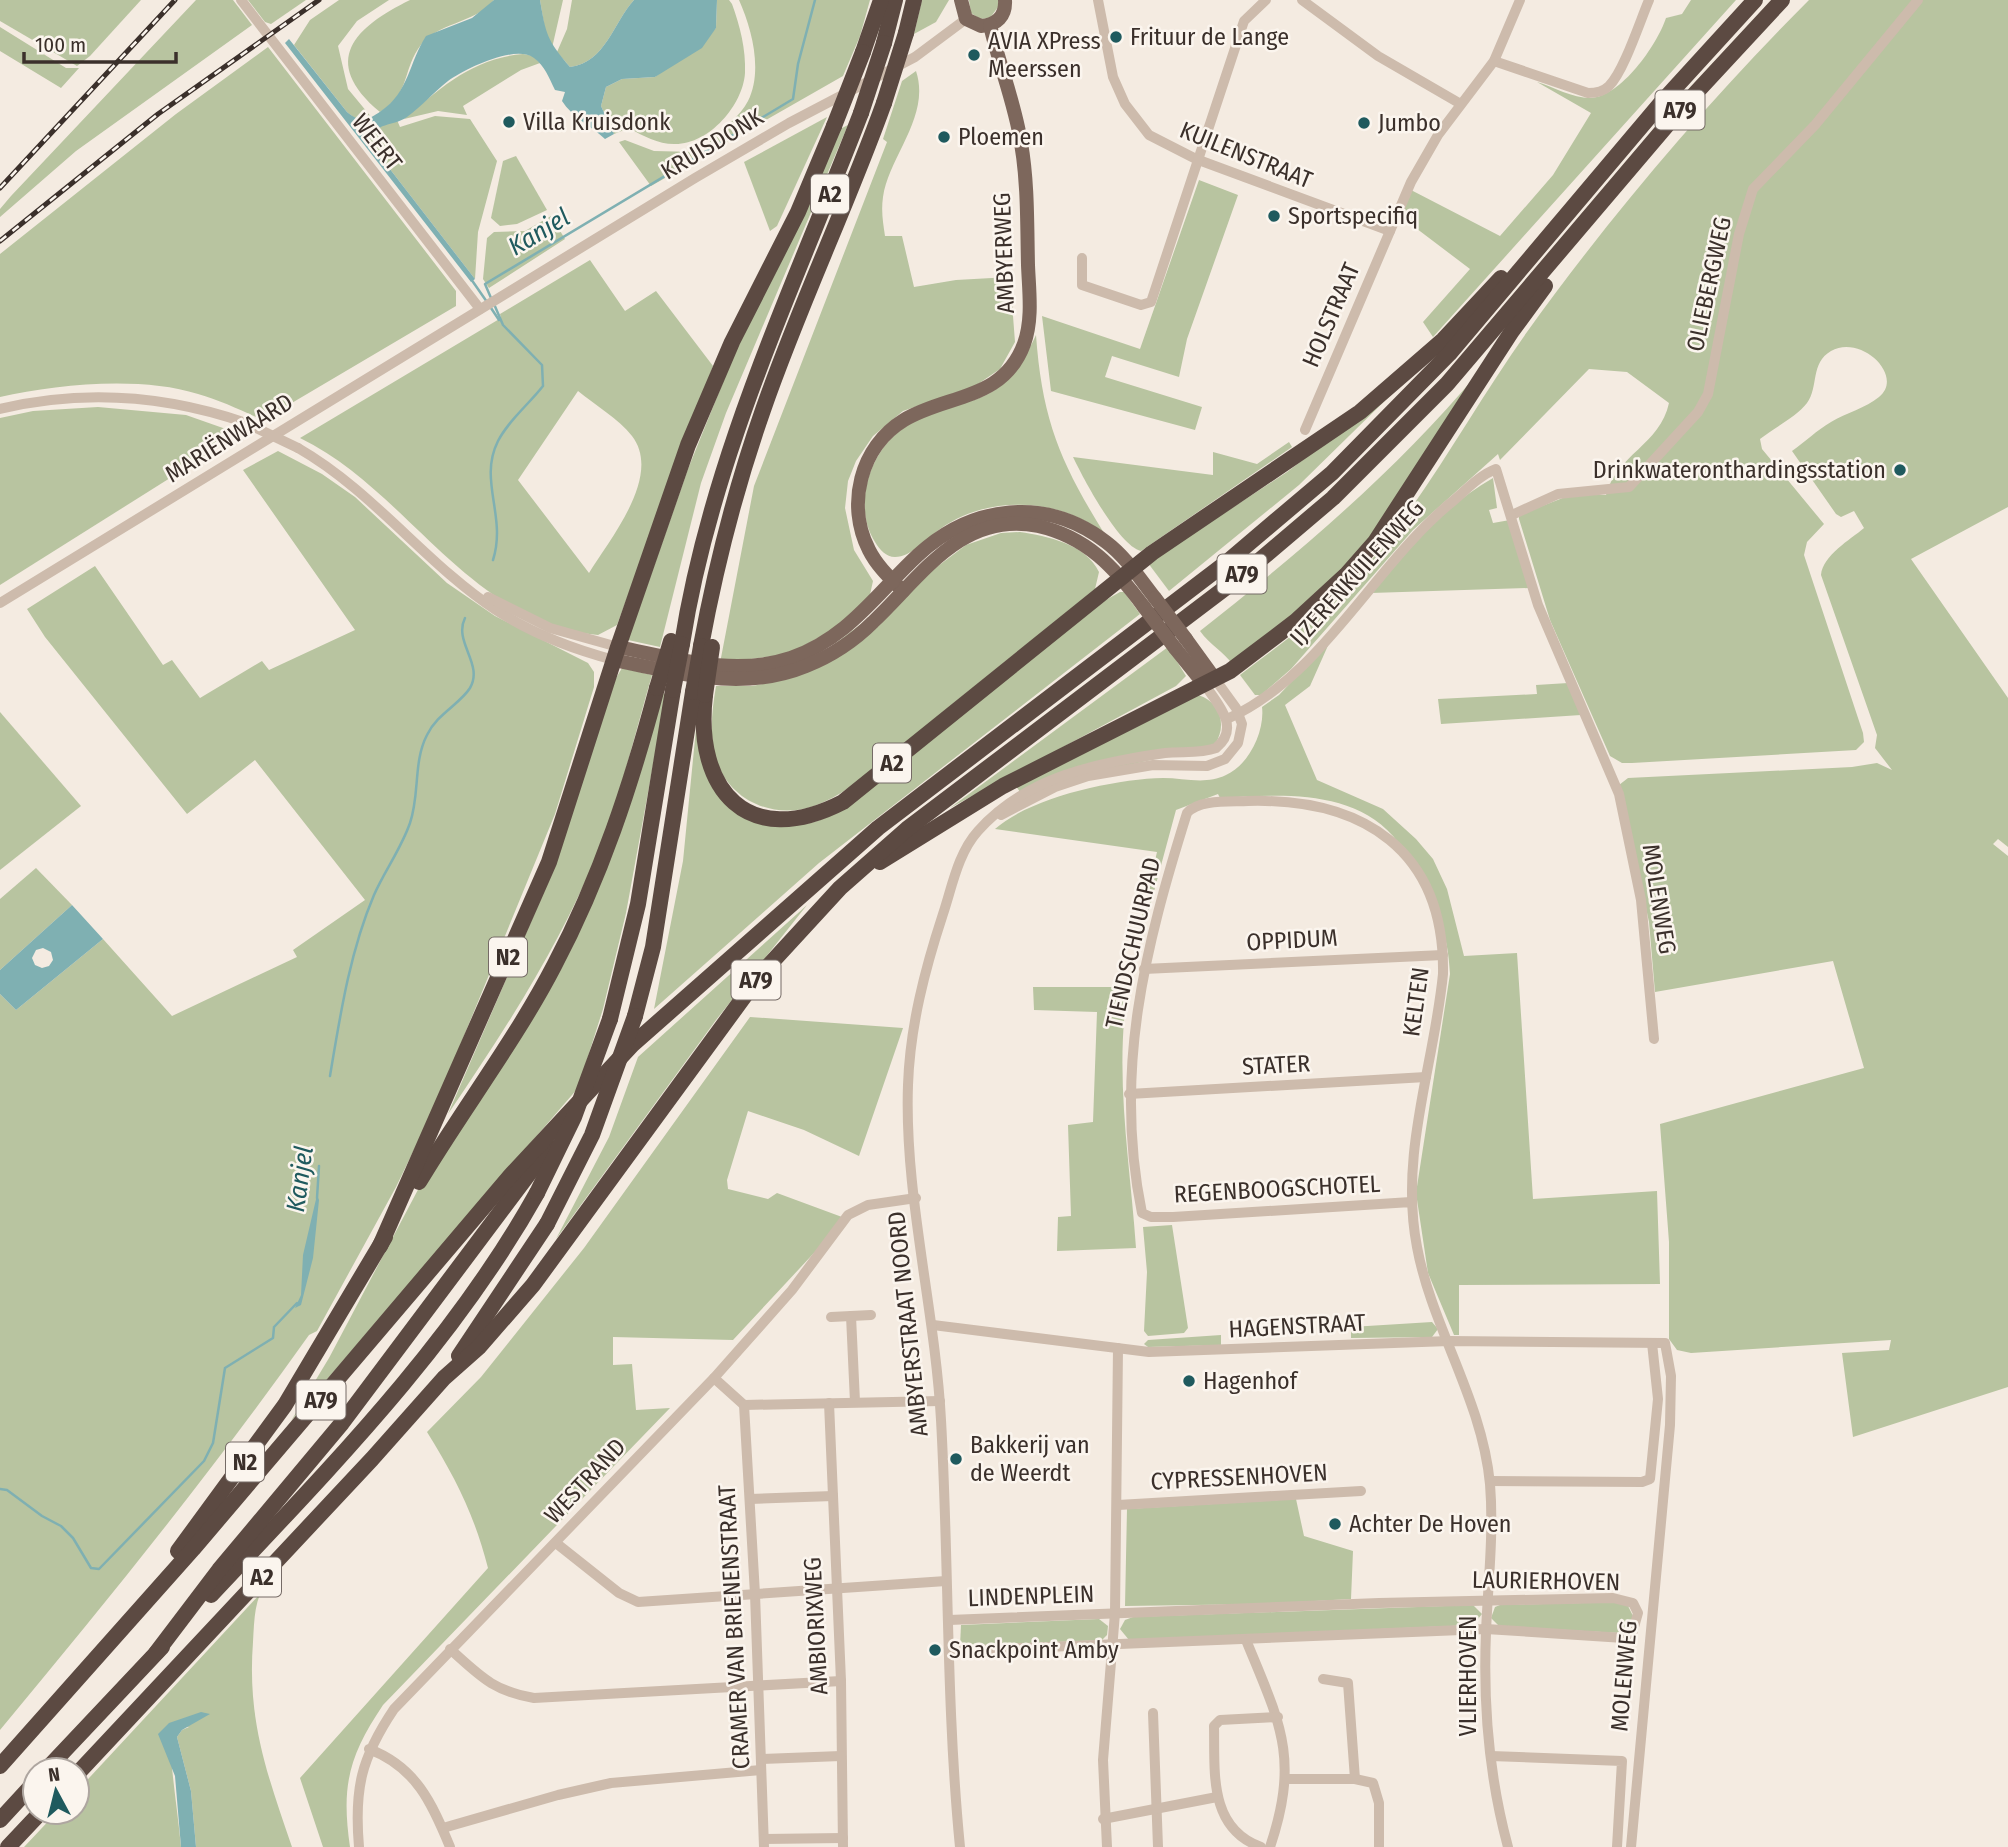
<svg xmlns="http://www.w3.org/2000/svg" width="2008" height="1847" font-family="'Fira Sans Condensed',sans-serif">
<rect width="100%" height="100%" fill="#f4ebe1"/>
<g fill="#b8c4a0" fill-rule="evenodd">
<path d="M0,0H141L90,56L77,66L0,21Z"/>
<path d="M196,0H233L252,25L76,151L0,217V209L11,196Z"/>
<path d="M248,0H306L271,24L265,22Z"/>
<path d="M339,0H389L357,21L338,46L348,89L372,118C362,123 355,119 347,112L294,45L310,20Z"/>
<path d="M410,0H494C474,25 436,21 418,49C402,74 410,93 380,112C319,61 355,27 410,0Z"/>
<path d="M540,0H563L552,48L546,36Z"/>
<path d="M572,0H634C613,23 606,62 570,67L557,52L567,29Z"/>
<path d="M717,0H729L732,4C740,26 746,49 745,73C743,105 709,145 674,144C658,144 643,136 629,128L614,134L601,106L606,87L622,79L655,77L716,28Z"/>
<path d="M739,0H870L860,36L843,76L710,152V141C722,129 740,117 748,101C763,71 752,29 739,0Z"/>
<path d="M922,0H949L936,22L914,34Z"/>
<path d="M969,0H998V7L990,18L980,19L971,13Z"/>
<path d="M1691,0H1736L1433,337L1423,322L1470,269L1400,216L1411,190L1500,236L1553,175L1591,113L1537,82C1553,87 1573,98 1590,98C1621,97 1657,45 1666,18L1682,14Z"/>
<path d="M1809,0H2008V507L1911,559L2008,698V847L1998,839L1993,844L2008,856V1387L1853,1437L1842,1353L1889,1350L1891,1340L1691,1353L1677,1350L1669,1339V1242L1660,1124L1864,1068L1833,961L1655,992L1649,922L1619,785L1628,778L1852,767L1877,763L1892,770L1875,748L1877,735L1821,575C1823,555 1850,540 1864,528L1854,511L1841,517L1836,514L1792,451C1805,442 1817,430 1831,422C1846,413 1866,408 1879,397C1905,376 1861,334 1831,351C1810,363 1819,387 1807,403C1796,417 1774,428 1760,439L1762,449L1824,524L1807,542L1804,555L1863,733L1864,742L1856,750L1632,763H1622L1610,756L1550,620L1519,519V515L1573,494L1606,495C1617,454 1660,445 1669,403L1627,372L1589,369L1500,460L1498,454L1413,530L1291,669L1261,695H1255L1240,675C1279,645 1321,616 1354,580C1422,506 1469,413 1527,332C1611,215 1707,102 1809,0Z"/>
<path d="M0,27L66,68H79L61,88L0,51Z"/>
<path d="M268,47L456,291V306L263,420C242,411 220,400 198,394C141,376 57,384 0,397V254L176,114Z"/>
<path d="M523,54L533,56L540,63L521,70L463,106L467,115L438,111L404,119C440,88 473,58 523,54Z"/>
<path d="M916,71C931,116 889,156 883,197C881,211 883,223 885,236H902L914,287L956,280L1010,277L1015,342L1000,369L975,386L903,411L873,436L856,461L848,481L845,508L854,550L873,581L869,599L850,620L789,654L720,663L754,486L887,142L883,139L902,81Z"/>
<path d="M435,116L470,119L497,161L478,232L475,279L369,142C373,127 383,125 397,120L400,127Z"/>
<path d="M827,117L777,226L770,231L744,162Z"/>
<path d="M848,125L726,413L701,483L660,647L628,640L688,469L738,345L840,129Z"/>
<path d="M625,140L654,151L696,152L702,157L651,186L619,142Z"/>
<path d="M516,156L547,210L517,224L500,226L491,218L503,161Z"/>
<path d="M1199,180L1238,195L1187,339L1179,377L1112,356L1105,377L1202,407L1195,430L1051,391L1042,316L1140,349Z"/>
<path d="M551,216L565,239L489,288L483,279L487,238L494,232L525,231Z"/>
<path d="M590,260L625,311L656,291L713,366L617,625L598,635C468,623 408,490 300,438L501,318L500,314ZM578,391C595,405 619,419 632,436C663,476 609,540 589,573L518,480Z"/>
<path d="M1036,335C1042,419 1060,462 1104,533C1058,498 989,494 940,529C928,538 911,557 895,557C886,557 880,550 875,542C854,509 867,460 895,435C953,385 994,427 1036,335Z"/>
<path d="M1478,373L1373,533L1333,581L1233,665C1223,651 1210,645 1200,631C1300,552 1396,471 1478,373Z"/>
<path d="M1400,386L1299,485L1169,591L1148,563L1287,472Z"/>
<path d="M98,407L186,415L240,434L0,585V418L33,411Z"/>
<path d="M1289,442L1292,447L1141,551C1119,546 1083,478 1073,457L1213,475V452L1257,464Z"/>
<path d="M278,451L322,474L355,497L447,583L495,616L588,663L594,672V687L555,814L436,1104L396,1187L317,1331L309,1335C212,1472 107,1601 0,1730V994L16,1010L103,939L172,1016L297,957L293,950L365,900L255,760L187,814L45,637L27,609L95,566L163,665L172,660L200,698L262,661L269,670L355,630L243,470Z"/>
<path d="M1493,478L1497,508L1489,510L1493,523L1510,520L1529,588L1371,593C1407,549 1443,507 1493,478Z"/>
<path d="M1020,532C1047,536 1086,544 1099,572L1095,589C1036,637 977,684 918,732C886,757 853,792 814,806C774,820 729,801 716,759C709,735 712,710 716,686H752L788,679L966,545L1001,533Z"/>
<path d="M1120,592H1124L1140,614L819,863L654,1009L683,861L696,729L717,789C769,817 791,843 847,806L1104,601Z"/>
<path d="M1330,641L1310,686L1285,705L1317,780L1383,809L1416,839L1433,859L1447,889L1464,956L1517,953L1533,1199L1657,1191L1660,1284L1459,1285V1335H1454L1428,1273L1416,1193L1450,974C1448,931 1438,915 1417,878C1410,865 1403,848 1393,836C1350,788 1277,795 1220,798L1218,794L1176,810L1146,921L1141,920L1157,852L995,829C1031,797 1115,779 1163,778C1184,778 1206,785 1226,775C1249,765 1265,731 1262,707L1279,695Z"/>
<path d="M1168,647L1186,676L1176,686L950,808Z"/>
<path d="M622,668L652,675C635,733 621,795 598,852C559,947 505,1030 448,1114L549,880L613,683Z"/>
<path d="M1568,683L1581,715L1441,724L1438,699L1537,694L1536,685Z"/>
<path d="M660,693L666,694L626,913L603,1009L578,1088L291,1421L329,1358L421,1184L598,886Z"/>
<path d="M1198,695C1221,702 1227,726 1215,744L1020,792L1016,786Z"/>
<path d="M0,712L81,806L0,870Z"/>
<path d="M36,868L72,905L0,970V899Z"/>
<path d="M807,905L716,1020L556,1239L609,1137L638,1057Z"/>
<path d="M1033,987H1128C1114,1075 1130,1161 1136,1248L1057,1251L1058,1217L1071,1216L1068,1125L1093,1122L1097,1012L1034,1010Z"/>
<path d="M750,1017L903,1028L859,1156L804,1130L748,1111L727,1180L728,1189L768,1199L777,1193L842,1217L826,1240L733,1340L613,1337V1365L632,1364L636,1410L670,1408L383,1705C349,1756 341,1785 350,1847H323L300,1778L488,1568C474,1514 456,1479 427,1432L481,1377L584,1248Z"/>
<path d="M1172,1225L1188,1328L1184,1333L1148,1336L1144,1331L1147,1272L1143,1227Z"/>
<path d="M1432,1322L1438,1329L1432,1337L1351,1338V1327Z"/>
<path d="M1221,1335V1345L1148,1347L1144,1344L1148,1340Z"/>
<path d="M1296,1499L1304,1536L1353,1551L1351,1599L1262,1604L1125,1606L1127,1509Z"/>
<path d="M260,1594C254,1609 254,1626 253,1642C247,1720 267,1774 292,1847H196L191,1791L177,1737L182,1730L189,1727L169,1723C170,1765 177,1805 181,1847H24L57,1812H77V1791Z"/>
<path d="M1621,1602L1627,1604L1633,1616L1632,1623L1619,1633L1499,1626L1491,1618L1495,1607L1500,1605Z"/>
<path d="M1473,1605L1482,1614L1473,1625L1129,1640L1120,1629L1125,1620L1133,1617Z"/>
<path d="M1099,1619L1108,1626L1107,1635L1102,1640L960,1646L961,1625Z"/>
</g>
<g fill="#7fb0b2" fill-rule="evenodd">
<path d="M494,0H540C546,35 547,40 570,67C606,62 613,23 634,0H717L716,28L702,48L655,77L622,79L606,87L601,106L614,134L605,139C591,126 572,117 562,101L565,92L555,90C549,78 545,66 534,58C515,44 465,69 448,81C434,92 422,106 407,117C393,127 375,121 369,142L475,279L471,282L285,43L289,39L347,112C360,123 367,121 381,111C409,92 409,62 426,36L472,18Z"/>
<path d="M72,905L103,939L16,1010L0,994V970ZM43,948L51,952L53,960L49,966L42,968L35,965L32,958L36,950Z"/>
<path d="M317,1195L319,1200L313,1258L301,1305L295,1308L301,1295L303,1255Z"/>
<path d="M201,1712L210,1714L182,1730L177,1737L191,1791L196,1847H181L175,1776L158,1734L169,1723Z"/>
</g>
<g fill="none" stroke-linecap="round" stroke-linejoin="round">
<g stroke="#7fb0b2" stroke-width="2.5">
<path d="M471,279L487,302"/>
<path d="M491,298L485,284L793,99L798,64L815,0"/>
<path d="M491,308L499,320"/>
<path d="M493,560C507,516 478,481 498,441C508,421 529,404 543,386L542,365L503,325L494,304"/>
<path d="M330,1076C340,1016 350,951 374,895C385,870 401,849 410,823C420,794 413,762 427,735C437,714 460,704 470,688C484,664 453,642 465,618"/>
<path d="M317,1198L319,1166"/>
<path d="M0,1489L7,1490L42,1516L61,1526L73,1538L91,1568L99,1569L204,1461L213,1443L225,1368L273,1338L274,1327L297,1303"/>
</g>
<g stroke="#cdbbac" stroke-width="10">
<path d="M241,0L480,309"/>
<path d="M1098,0L1113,77L1125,104L1149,135L1196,159L1390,231"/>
<path d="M1302,0L1378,56L1459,103"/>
<path d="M1494,61L1588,93C1595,93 1603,92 1609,86C1624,71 1640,21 1649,0"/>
<path d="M1082,258V285L1141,305L1151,302L1244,21L1266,0"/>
<path d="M0,409C84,389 165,395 246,423"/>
<path d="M1305,430L1411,182L1438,135L1494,61L1520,0"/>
<path d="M298,448C373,491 425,563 496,610C533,634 572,649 614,660"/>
<path d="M1512,515L1558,494L1629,487L1698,412L1708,394L1739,234L1753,189L1815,125L1918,0"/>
<path d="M488,597L550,628L618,647"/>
<path d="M0,603L695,178L789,123L915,57L966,19"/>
<path d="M1227,719C1323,676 1373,566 1453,501C1466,490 1480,475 1496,469L1538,605L1619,794L1641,900L1654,1039"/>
<path d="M1001,815L1055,787L1088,776L1153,765L1207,766L1225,759L1238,743L1242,724L1236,708L1215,679"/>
<path d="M1144,969L1443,955"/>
<path d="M1129,1094L1426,1077"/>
<path d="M1411,1202L1173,1217H1151L1142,1213C1113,1072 1145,947 1187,813C1199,799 1230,802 1248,801C1363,798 1445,850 1443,974C1434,1066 1399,1154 1417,1247C1432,1328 1482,1399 1490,1484C1494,1534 1488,1582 1486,1632C1483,1704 1489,1777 1508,1847"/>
<path d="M851,1316L855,1402"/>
<path d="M831,1317L871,1315"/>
<path d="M933,1325L1149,1352L1449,1341L1665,1343L1671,1376L1670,1425L1631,1847"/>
<path d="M714,1378L744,1405L940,1401"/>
<path d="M829,1403L841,1681L843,1847"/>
<path d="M744,1405L755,1594L764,1847"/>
<path d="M1490,1481L1642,1482L1650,1479L1658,1399L1652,1343"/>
<path d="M750,1499L833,1496"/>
<path d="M1118,1505L1361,1491"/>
<path d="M556,1543L619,1593L638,1602L946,1581"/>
<path d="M949,1620L1379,1603L1613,1598L1633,1603L1638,1613L1632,1634L1624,1638L1486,1629L950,1651"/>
<path d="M1246,1640C1280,1723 1300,1757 1270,1847"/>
<path d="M450,1649C480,1676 493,1691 534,1698L841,1681"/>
<path d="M1323,1679L1348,1683L1355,1779"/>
<path d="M1153,1713L1158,1847"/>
<path d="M369,1749C416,1767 432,1803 450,1847"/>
<path d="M1491,1756L1622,1761L1617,1847"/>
<path d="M761,1759L841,1756"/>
<path d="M1287,1779H1355L1373,1783L1379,1803V1847"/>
<path d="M1103,1819L1217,1797"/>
<path d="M443,1828L558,1795L611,1783L761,1770"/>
<path d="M764,1839L843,1838"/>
<path d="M359,1847C354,1789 361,1758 394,1709L714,1378L792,1290L848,1215L868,1205L916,1198"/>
<path d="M960,1847C946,1705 949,1562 941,1420C935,1309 904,1194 908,1085C910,1026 925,969 943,914C952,887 958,853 978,831C1026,777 1096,763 1165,753C1181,751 1200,754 1216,748C1241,728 1218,704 1204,684"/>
<path d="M1107,1847L1103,1760L1115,1613L1118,1348"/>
<path d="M1261,1847C1208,1828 1215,1771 1214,1726L1220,1720L1278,1717"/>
</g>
<g stroke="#7d675c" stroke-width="14">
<path d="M961,0L966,19L981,26C997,25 1006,16 1005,0"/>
<path d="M903,591C890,578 877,566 869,550C846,505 860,447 904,420C947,394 1003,401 1024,344C1033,319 1029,291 1028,265C1027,225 1028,183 1021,143C1015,103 999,65 990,25"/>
<path d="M1186,639L1215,679"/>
<path d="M618,647C674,658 734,677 791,658C848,638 876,594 918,555C972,505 1046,496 1106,542C1126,557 1140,579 1155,598"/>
<path d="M1175,648L1204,684"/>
<path d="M614,660C678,673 743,692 806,666C831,656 854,641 873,622C920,578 962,510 1038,526C1087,537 1115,568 1144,607"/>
</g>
<g stroke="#5c4a42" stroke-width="16">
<path d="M906,33L914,0"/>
<path d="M884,43L895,0"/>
<path d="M863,52L881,0"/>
<path d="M682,644C711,458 794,287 861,113"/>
<path d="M701,646C716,565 736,487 763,410C799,306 847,206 884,103"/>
<path d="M705,695C694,790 748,851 843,802L1152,553L1360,412L1443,340L1501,278"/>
<path d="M880,862L1003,786L1230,671L1296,621L1346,575L1375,542L1512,331L1545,286"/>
<path d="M635,1016L653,947L693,692"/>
<path d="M610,1019L638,904L673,690"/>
<path d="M419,1182C462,1110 515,1041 554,966C601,877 631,785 657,688"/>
<path d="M380,1246L549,862L618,647L688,445L732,342L798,212L834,126"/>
<path d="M459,1356L547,1224"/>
<path d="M178,1551L285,1405L385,1237"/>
<path d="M211,1595C329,1469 452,1345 537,1193"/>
<path d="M156,1653L219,1570L342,1423L549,1147"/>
<path d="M0,1766L193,1549L511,1175L632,1045L878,828L1227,562L1332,473L1449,354L1661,103L1755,0"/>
<path d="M46,1770L162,1647"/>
<path d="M77,1774L372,1459L444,1378L479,1347L533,1285L760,975L840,888L907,829L1241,576L1333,498L1447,384L1679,111L1782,0"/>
<path d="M0,1820L35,1782"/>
<path d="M8,1847L41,1812"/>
</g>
<defs>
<g id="rail">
<path d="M0,188L175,0"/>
<path d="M0,241L158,114L319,0"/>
</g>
</defs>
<use href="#rail" stroke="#3b302b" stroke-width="5"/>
<use href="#rail" stroke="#fbf5ee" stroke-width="2.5" stroke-dasharray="8" stroke-linecap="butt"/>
<path stroke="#cdbbac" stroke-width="10" d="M246,423L298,448"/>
<g stroke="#7d675c" stroke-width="14">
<path d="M1155,598L1186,639"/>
<path d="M1144,607L1175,648"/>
</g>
<g stroke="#5c4a42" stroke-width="16">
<path d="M884,103L906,33"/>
<path d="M861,113L884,43"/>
<path d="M834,126L863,52"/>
<path d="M657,688L671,641"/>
<path d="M673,690L682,644"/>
<path d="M693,692L701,646"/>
<path d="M705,695L712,647"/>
<path d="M537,1193L574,1117L610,1019"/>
<path d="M547,1224L592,1135L635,1016"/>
</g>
</g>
<g fill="#1f5a5e" stroke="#fbf5ee" stroke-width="2.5">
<circle cx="1116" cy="37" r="7"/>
<circle cx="974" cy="55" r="7"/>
<circle cx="509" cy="122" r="7"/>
<circle cx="1364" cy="123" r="7"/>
<circle cx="944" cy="137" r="7"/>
<circle cx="1274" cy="216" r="7"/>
<circle cx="1900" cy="470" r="7"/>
<circle cx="1189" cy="1381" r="7"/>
<circle cx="956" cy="1459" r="7"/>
<circle cx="1335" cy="1524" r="7"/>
<circle cx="935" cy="1650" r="7"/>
</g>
<g text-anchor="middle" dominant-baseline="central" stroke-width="5" stroke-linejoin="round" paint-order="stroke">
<g fill="#fbf5ee" stroke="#756b66" stroke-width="2">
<rect x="1655.5" y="90.5" width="49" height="39" rx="5"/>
<rect x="811" y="174.5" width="38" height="39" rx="5"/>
<rect x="1217.5" y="554.5" width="49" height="39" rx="5"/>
<rect x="873" y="743.5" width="38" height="39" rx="5"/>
<rect x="489" y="937.5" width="38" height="39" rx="5"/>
<rect x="731.5" y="960.5" width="49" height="39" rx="5"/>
<rect x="296.5" y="1380.5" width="49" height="39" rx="5"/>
<rect x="226" y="1442.5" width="38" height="39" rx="5"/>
<rect x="243" y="1557.5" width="38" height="39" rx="5"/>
</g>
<g font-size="23" font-weight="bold" fill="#3b302b">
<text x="1680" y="110">A79</text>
<text x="830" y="194">A2</text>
<text x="1242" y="574">A79</text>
<text x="892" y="763">A2</text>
<text x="508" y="957">N2</text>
<text x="756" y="980">A79</text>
<text x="321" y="1400">A79</text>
<text x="245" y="1462">N2</text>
<text x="262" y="1577">A2</text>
</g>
<g font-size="24" fill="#3b302b" stroke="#fbf5ee" text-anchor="start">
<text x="1130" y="37">Frituur de Lange</text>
<text x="988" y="41">AVIA XPress<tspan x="988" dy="28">Meerssen</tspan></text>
<text x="523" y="122">Villa Kruisdonk</text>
<text x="1378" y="123">Jumbo</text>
<text x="958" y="137">Ploemen</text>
<text x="1288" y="216">Sportspecifiq</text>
<text x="1886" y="470" text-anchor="end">Drinkwateronthardingsstation</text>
<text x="1203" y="1381">Hagenhof</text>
<text x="970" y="1445">Bakkerij van<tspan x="970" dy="28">de Weerdt</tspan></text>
<text x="1349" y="1524">Achter De Hoven</text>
<text x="949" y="1650">Snackpoint Amby</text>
</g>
<g font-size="24" fill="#3b302b" stroke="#fbf5ee">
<text transform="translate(377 142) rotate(52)">WEERT</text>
<text transform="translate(712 144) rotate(-31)">KRUISDONK</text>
<text transform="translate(1246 155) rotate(22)">KUILENSTRAAT</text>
<text transform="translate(1004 253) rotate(-92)">AMBYERWEG</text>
<text transform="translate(1709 284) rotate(-78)">OLIEBERGWEG</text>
<text transform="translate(1331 315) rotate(-67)">HOLSTRAAT</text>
<text transform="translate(229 438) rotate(-32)">MARIËNWAARD</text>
<text transform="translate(1357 573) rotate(-48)">IJZERENKUILENWEG</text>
<text transform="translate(1659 899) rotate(81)">MOLENWEG</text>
<text transform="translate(1292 940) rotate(-3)">OPPIDUM</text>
<text transform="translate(1133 943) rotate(-77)">TIENDSCHUURPAD</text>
<text transform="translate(1416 1002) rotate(-82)">KELTEN</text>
<text transform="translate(1276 1065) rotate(-3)">STATER</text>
<text transform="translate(1277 1189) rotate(-3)">REGENBOOGSCHOTEL</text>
<text transform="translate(908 1324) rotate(-96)">AMBYERSTRAAT NOORD</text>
<text transform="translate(1297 1326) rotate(-3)">HAGENSTRAAT</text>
<text transform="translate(1239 1477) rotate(-3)">CYPRESSENHOVEN</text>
<text transform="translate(585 1481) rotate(-47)">WESTRAND</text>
<text transform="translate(1546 1581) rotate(1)">LAURIERHOVEN</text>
<text transform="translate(1031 1596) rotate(-2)">LINDENPLEIN</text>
<text transform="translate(816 1626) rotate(-93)">AMBIORIXWEG</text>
<text transform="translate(734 1627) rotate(-93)">CRAMER VAN BRIENENSTRAAT</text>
<text transform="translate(1468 1676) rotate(-90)">VLIERHOVEN</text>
<text transform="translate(1624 1676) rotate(-85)">MOLENWEG</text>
</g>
<g font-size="26" font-style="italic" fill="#1f5a5e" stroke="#fbf5ee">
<text transform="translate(539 232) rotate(-31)">Kanjel</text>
<text transform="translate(300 1179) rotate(-82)">Kanjel</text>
</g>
</g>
<g transform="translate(56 1791) rotate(353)"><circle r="33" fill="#fbf5ee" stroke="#aea6a0" stroke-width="2"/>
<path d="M0-5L12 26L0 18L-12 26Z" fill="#1f5a5e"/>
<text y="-10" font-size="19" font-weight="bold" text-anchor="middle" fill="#3b302b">N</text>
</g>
<path d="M24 52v10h152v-10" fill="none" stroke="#3b302b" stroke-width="3.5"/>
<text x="35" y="52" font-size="21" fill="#3b302b" stroke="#fbf5ee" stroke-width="5" paint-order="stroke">100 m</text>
</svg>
